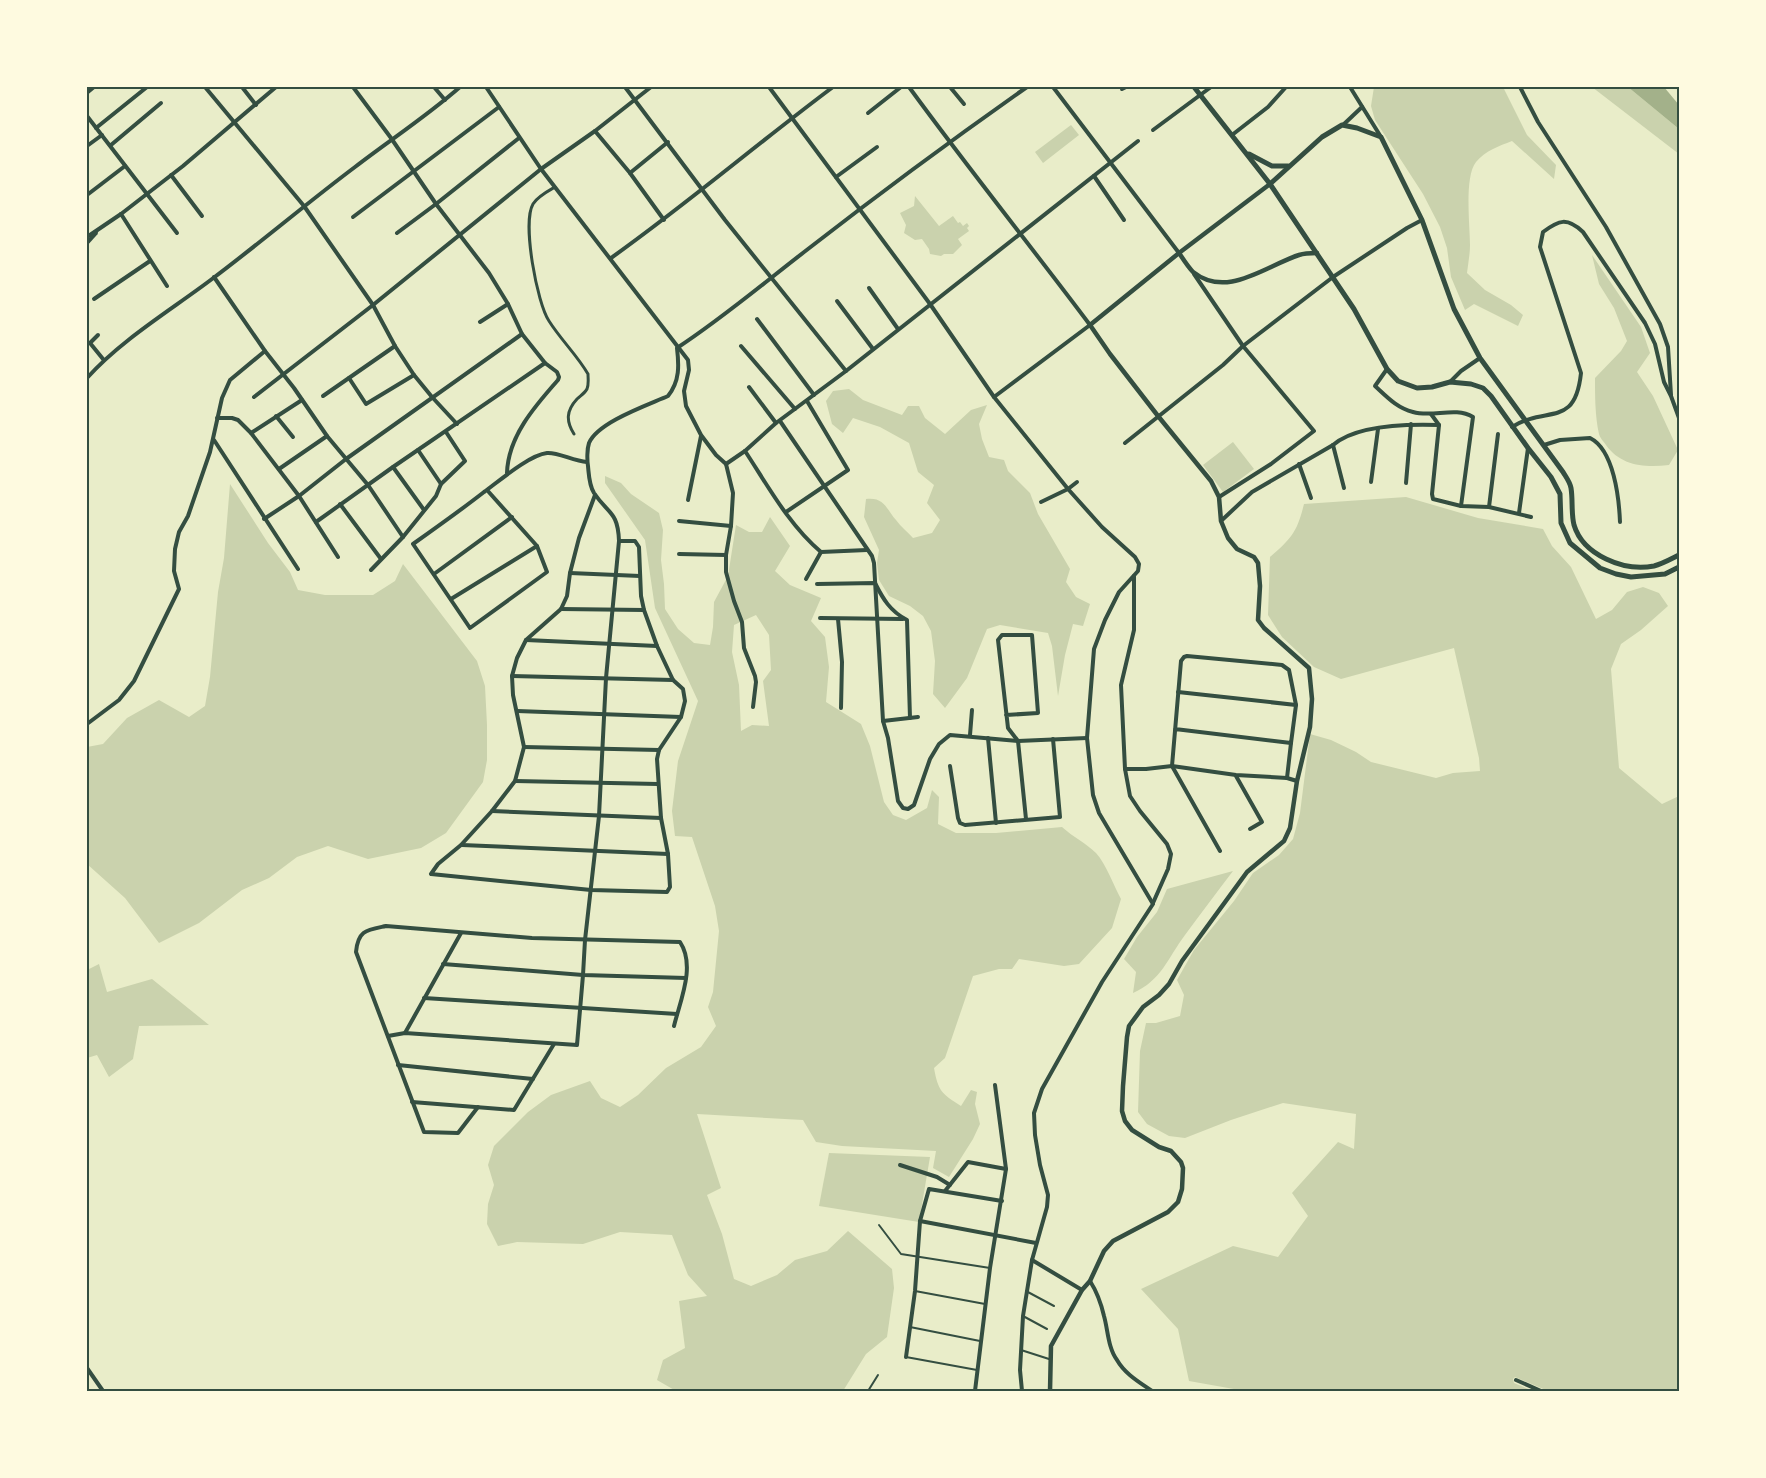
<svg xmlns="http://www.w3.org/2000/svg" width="1766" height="1478" font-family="'Roboto Condensed',sans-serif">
<rect width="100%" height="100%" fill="#e9edc9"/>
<g fill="#cad2ad" fill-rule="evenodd">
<path d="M1374,87H1503L1527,135L1556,165L1554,179L1512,141C1499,146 1485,151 1476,162C1464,177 1470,226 1470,245C1470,255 1468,264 1467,273L1485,290L1511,305L1523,315L1518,326L1474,304L1465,310L1451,277L1447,248L1440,227L1423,194L1375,120L1371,106Z"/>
<path d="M1592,87H1628L1679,129V154Z"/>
<path d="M1071,125L1079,135L1043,163L1035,152Z"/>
<path d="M915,196L939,226L953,216L958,223L960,222L963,226L967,223L969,226L967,228L969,231L958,239L962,245L953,254H944L941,256L930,254L929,249L922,239L915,240L904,233L906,225L900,213L914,206Z"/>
<path d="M1592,255L1641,327L1650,353L1637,372L1653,396L1678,450L1669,465C1645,468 1621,466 1606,445C1604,442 1600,438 1599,434C1595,416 1595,396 1595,378L1621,351L1627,341L1614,308L1599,284Z"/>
<path d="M849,389L863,400L902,415L908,406H919L925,418L945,434L971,410L987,405L979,424L982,439L989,457L1004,460L1008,471L1030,493L1038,514L1070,569L1066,582L1076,597L1090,604L1083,626L1073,624L1065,655L1058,696L1052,646L1048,633L1000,625L987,629L967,678L945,708L933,694L935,661L931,631L923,616L910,606L889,596L879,580L877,563L879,550L864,517L866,499C885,497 886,509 896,520C901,527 908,532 913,538L932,533L940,520L927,503L934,485L918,472L909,443L880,427L853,418L843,433L832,424L826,401L833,391Z"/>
<path d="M1233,442L1254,469L1223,492L1203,465Z"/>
<path d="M605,476L621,483L631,494L659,513L663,530L661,560L664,584L665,609L678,629L694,643L710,645L713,627L714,602L728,576L736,525L749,532H762L770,517L790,546L775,571L790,585L821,598L811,621L825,637L829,667L826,702L861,724L870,746L884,802L893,815L906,820L927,808L932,790L939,797L938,824L956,833H996L1062,827C1073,837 1086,843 1096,853C1106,864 1114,886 1121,899L1112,928L1079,964L1064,966L1019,959L1012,969H999L973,976L945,1058L934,1068C938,1091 942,1094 961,1106L971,1090L977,1092L975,1104L980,1124L973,1139L949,1177L933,1168L936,1151L842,1146L816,1142L803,1120L697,1114L721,1188L707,1195L722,1234L734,1279L751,1286L777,1275L795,1260L827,1251L848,1231L892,1269L894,1288L887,1337L866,1354L843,1391H676L657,1380L663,1360L685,1348L679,1301L707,1296L688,1275L672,1235L620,1232L583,1244L517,1242L498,1246L487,1224L488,1204L494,1185L488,1165L494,1146L528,1112L551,1095L590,1081L601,1098L620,1107L638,1095L666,1068L701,1047L716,1026L708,1007L713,992L719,931L715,906L692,837L675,836L672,811L678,761L698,701L655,608L645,540L605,483ZM756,615L769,635L771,670L763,681L769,726L752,725L741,731L739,685L732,652L734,625Z"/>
<path d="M230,484L268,543L290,572L298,590L325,595H373L395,581L403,564L477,661L485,686L487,725V760L483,782L446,833L421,848L368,859L328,846L297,857L269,878L242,890L199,923L159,943L125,898L87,864V747L103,744L127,718L159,700L189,717L205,706L210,677L218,592L224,558Z"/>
<path d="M1406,497L1478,518L1543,529L1552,546L1571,567L1596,619L1612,610L1627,592L1643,587L1659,593L1668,606L1641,630L1621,644L1611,669L1619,768L1662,804L1679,796V1391H1548L1515,1377L1513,1379L1514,1383L1533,1391H1245L1189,1381L1178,1329L1141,1289L1233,1246L1278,1257L1308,1216L1292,1193L1338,1142L1354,1149L1356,1114L1283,1103L1231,1120L1185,1138L1169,1136L1147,1124L1138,1112L1140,1051L1146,1023H1156L1180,1016L1184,995L1177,980L1194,950L1234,901L1253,873L1279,855L1293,839L1300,813L1310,734L1331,740L1356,752L1371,762L1436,778L1453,773L1480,771L1479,758L1454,648L1341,679L1314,667L1282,637L1268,615L1270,557C1292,538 1297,532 1304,504Z"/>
<path d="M1233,871C1217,892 1201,913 1185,935C1167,959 1162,980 1133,993L1136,972L1124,959L1137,937L1157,912L1167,889Z"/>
<path d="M99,964L107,992L152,979L209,1025L139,1026L133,1059L109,1077L97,1055L87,1058V970Z"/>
<path d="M829,1153L930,1157L919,1222L819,1206Z"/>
</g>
<path fill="#a3b18a" d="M1628,87H1664L1679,105V129Z"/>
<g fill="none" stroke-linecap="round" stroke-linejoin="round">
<g stroke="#344e41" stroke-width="2">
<path d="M879,1225L901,1254L990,1268"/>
<path d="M915,1291L985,1304"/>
<path d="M1026,1291L1054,1306"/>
<path d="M1023,1316L1047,1329"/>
<path d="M910,1327L980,1341"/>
<path d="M1021,1350L1049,1359"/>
<path d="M906,1357L977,1370"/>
<path d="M868,1391L878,1375"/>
</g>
<path stroke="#344e41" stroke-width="3" d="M555,187C548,191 537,197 533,204C522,223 537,303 549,321C561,340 577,355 588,374C588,379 589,384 587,389C585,393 580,396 577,399C566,411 566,421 574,434"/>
<g stroke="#344e41" stroke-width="4">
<path d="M205,87L304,206L373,305L395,346L414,375L432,397L457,424"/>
<path d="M242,87L256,105"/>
<path d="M353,87L391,138L436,204L489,273L508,304L522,334L545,363L557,372L559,377L558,380C534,407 508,437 507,473"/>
<path d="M434,87L445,100"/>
<path d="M486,87L541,169L688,360L689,370L684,391L686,406L701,435L716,455L726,464L733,493L731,526L726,555V572L734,601L742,622L744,648L755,676L756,682L753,707"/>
<path d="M625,87L725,220L846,371"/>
<path d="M769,87L930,304L994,397L1068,489L1102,527L1135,557L1139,564L1138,571L1119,592L1105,620L1094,649L1087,738L1093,795L1099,813L1153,904L1102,982L1042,1089L1034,1113L1035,1135L1040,1165L1048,1195L1047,1207L1032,1260L1023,1316L1020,1370L1022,1391"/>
<path d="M909,87C968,168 1030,245 1090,325L994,397"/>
<path d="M950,87L964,104"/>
<path d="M1053,87L1179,253"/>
<path d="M1350,87L1381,137"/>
<path d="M1520,87L1538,122L1606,227L1660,324L1668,347L1671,395"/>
<path d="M1122,89L1126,87"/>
<path d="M868,113L901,87"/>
<path d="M87,116L177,233"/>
<path d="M1343,125L1362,107"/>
<path d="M96,128L147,87"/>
<path d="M1153,130L1211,87"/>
<path d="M595,131L630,173L664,220"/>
<path d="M1232,135L1268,107L1286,87"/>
<path d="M111,145L161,103"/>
<path d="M87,146L102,135"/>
<path d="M630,173L668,142"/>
<path d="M171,175L202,216"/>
<path d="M1094,176L1124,220"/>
<path d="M836,177L877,147"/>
<path d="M87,195L125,166"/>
<path d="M121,214L167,286"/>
<path d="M353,217L499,107"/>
<path d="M397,233L436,204L519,138"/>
<path d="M87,237L121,214L183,166L276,87"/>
<path d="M87,243L96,233"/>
<path d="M611,258C687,204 758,143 833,87"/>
<path d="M1194,274L1243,346L1314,431L1271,464L1219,497"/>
<path d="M214,277L265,351L294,388L327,436L368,485L403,537"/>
<path d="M869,288L898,329"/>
<path d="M94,299L150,261"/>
<path d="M837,301L873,349"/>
<path d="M757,319L814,395"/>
<path d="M480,322L508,304"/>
<path d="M98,335L90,343L103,359"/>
<path d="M741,346L795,409"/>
<path d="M1387,369L1375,386C1387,397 1397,408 1413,412C1433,418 1455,406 1473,417L1461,506"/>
<path d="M87,378C121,340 171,310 212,279C260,243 307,203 355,167C390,140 427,116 460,87"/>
<path d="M349,378L366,404L414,375"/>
<path d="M1450,382L1461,371L1480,358"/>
<path d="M749,387L776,423"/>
<path d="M323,396L395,346"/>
<path d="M254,397L373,305L541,169L595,131L651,87"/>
<path d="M1431,414L1439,425L1432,494L1433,499L1461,506L1489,507L1531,517"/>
<path d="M276,416L293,437"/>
<path d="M217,418H232L238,420L251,433L299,496L338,557"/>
<path d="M780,421L872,556L874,563L883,721L888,738L898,801L903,808L908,809L914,805L930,759L939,744L950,735L1018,741L1087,738"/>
<path d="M1512,427C1547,405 1575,429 1581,373L1540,247L1543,232C1559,220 1567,217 1583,232L1645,323L1655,344L1664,382L1671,396L1679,418"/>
<path d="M251,433L302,400"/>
<path d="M214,440L298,569"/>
<path d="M1125,443L1223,365L1243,346L1333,277L1407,228L1422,220"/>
<path d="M1333,445L1344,488"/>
<path d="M1544,445L1560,440L1590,438C1614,450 1619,498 1620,522"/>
<path d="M418,450L441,484"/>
<path d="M745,451C768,486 789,525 821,552"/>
<path d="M726,464L745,451L776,423L846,371L1138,141"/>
<path d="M1299,464L1311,498"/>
<path d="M393,467L424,510"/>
<path d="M279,469L327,436"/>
<path d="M1371,482L1378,429"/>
<path d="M1406,483L1411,424"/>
<path d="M487,490L537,546L547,572L470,628L413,544C437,527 461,510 484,492C498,482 529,455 547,453C558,452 573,461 587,462"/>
<path d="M595,495L579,538L570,573L567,596L561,609L526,640L517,658L512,676L513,695L524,747L515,781L492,811L461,845L438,864L431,874L591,890L667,892L670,887L668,854L661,818L657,759L659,750L681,717L685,701L683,689L673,680L657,646L644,610L641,596L639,547L635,541H619"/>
<path d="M688,500L701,436"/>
<path d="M1041,502L1068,489L1077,482"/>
<path d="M340,504L381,559"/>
<path d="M1489,507L1498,434"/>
<path d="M786,512L848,470L807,401"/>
<path d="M1519,513L1528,448"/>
<path d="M264,519L299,496L346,459L522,334"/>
<path d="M679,521L731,526"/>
<path d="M1221,521L1252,492L1333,445C1356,425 1409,424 1439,425"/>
<path d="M316,522L393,467L545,363"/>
<path d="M679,554L726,555"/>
<path d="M371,570L403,537L436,496L441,484L465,461L446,432"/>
<path d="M570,573L640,576"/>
<path d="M434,574L512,517"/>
<path d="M1134,576V630L1121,685L1125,769L1130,796L1140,811L1167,844L1171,854L1168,869L1153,903"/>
<path d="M806,579L821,552L867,550"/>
<path d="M817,584L875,583C883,599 890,611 907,620L910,718"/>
<path d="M451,599L537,546"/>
<path d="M561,609L644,610"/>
<path d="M820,618L903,619"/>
<path d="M838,619L842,662L841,708"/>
<path d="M526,640L657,646"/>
<path d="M512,676L673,680"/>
<path d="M1178,692L1296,705"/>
<path d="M517,711L681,717"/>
<path d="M1006,715L1038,713L1032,635H1002L998,640L1008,728L1018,741L1026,819"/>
<path d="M883,721L918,717"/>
<path d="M87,724L119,700L134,681L179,589L174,571L175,549L179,532L188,516L210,452L222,398L230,380L265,351"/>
<path d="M1175,729L1291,743L1296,705L1289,670L1282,665L1187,656L1184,657L1181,661L1172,766L1220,851"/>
<path d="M970,735L972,710"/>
<path d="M988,738L996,823"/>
<path d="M524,747L659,750"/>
<path d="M950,766L958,818L960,823L965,825L1060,817L1053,739"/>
<path d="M1125,769H1146L1172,766L1236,775L1287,778L1297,781"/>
<path d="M1236,776L1262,822L1250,829"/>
<path d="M1287,778L1291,743"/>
<path d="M515,781L658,784"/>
<path d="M492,811L661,818"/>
<path d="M462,845L668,854"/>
<path d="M443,964L583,975L686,978"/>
<path d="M424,998L677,1014"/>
<path d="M405,1033L461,933"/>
<path d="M388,1036L405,1033L577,1045L583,975L585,940L599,816L606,678L619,541C618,511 608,514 594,493C589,485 589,476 588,466C587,460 587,449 589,443C598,422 648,405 668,396C680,381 679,365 677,348C723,318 765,282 808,249C880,193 953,139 1027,87"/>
<path d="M398,1065L533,1079"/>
<path d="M412,1102L514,1110L554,1044"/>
<path d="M478,1107L458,1133L424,1132L356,952C358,930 367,930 386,926L532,938L680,942C696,966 680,1001 674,1026"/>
<path d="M900,1165L937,1177L950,1185"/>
<path d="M945,1191L968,1162L1006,1169"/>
<path d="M920,1221L1036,1243"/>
<path d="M1032,1260L1082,1290"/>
<path d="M1090,1281C1097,1292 1101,1303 1104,1316C1108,1330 1108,1348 1117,1360C1125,1374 1139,1382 1152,1391"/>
<path d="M906,1357L915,1291L920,1221L929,1189L1002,1201"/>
<path d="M87,1368L103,1391"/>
<path d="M1516,1380L1541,1391"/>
<path d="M975,1391L990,1268L1006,1169L995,1085"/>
</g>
<g stroke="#344e41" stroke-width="4.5">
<path d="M1179,253C1183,259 1188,267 1193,272C1227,299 1265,266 1299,255C1305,253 1311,253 1317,253"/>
<path d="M1050,1391L1051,1346L1082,1290L1090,1281L1104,1251L1113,1241L1168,1212L1178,1202L1182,1189L1183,1168L1181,1162L1171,1151L1159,1147L1132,1130L1125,1121L1122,1111L1123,1086L1127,1037L1129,1026L1143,1007L1159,995L1169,984L1182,961L1247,872L1284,841L1290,828L1297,781L1310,727L1312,699L1309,668L1264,628L1258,620L1260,586L1258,563L1254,557L1237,549L1228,538L1221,521L1219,497L1211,481L1158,416L1110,354L1090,325L1179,253L1270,184"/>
</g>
<g stroke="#344e41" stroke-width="5">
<path d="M1194,87L1270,184L1354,309L1387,369L1398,381L1417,388L1432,387L1450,382L1471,384L1483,388L1491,396L1528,448L1551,477L1560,494L1561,523L1570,543L1600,568L1616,574L1631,577L1665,574L1679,567"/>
<path d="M87,92L93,87"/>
<path d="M1249,154L1272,166H1288"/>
<path d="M1270,184L1322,137L1342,125L1357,128L1381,137L1422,220L1454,309L1480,358L1563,472C1566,477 1570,482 1571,488C1573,500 1571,513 1574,525C1583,555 1624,572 1654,566C1662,564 1671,559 1679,555"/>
</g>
</g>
<rect width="1766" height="1478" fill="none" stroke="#fefae0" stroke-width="177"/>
<rect x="88" y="88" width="1590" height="1302" fill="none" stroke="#344e41" stroke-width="2"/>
</svg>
